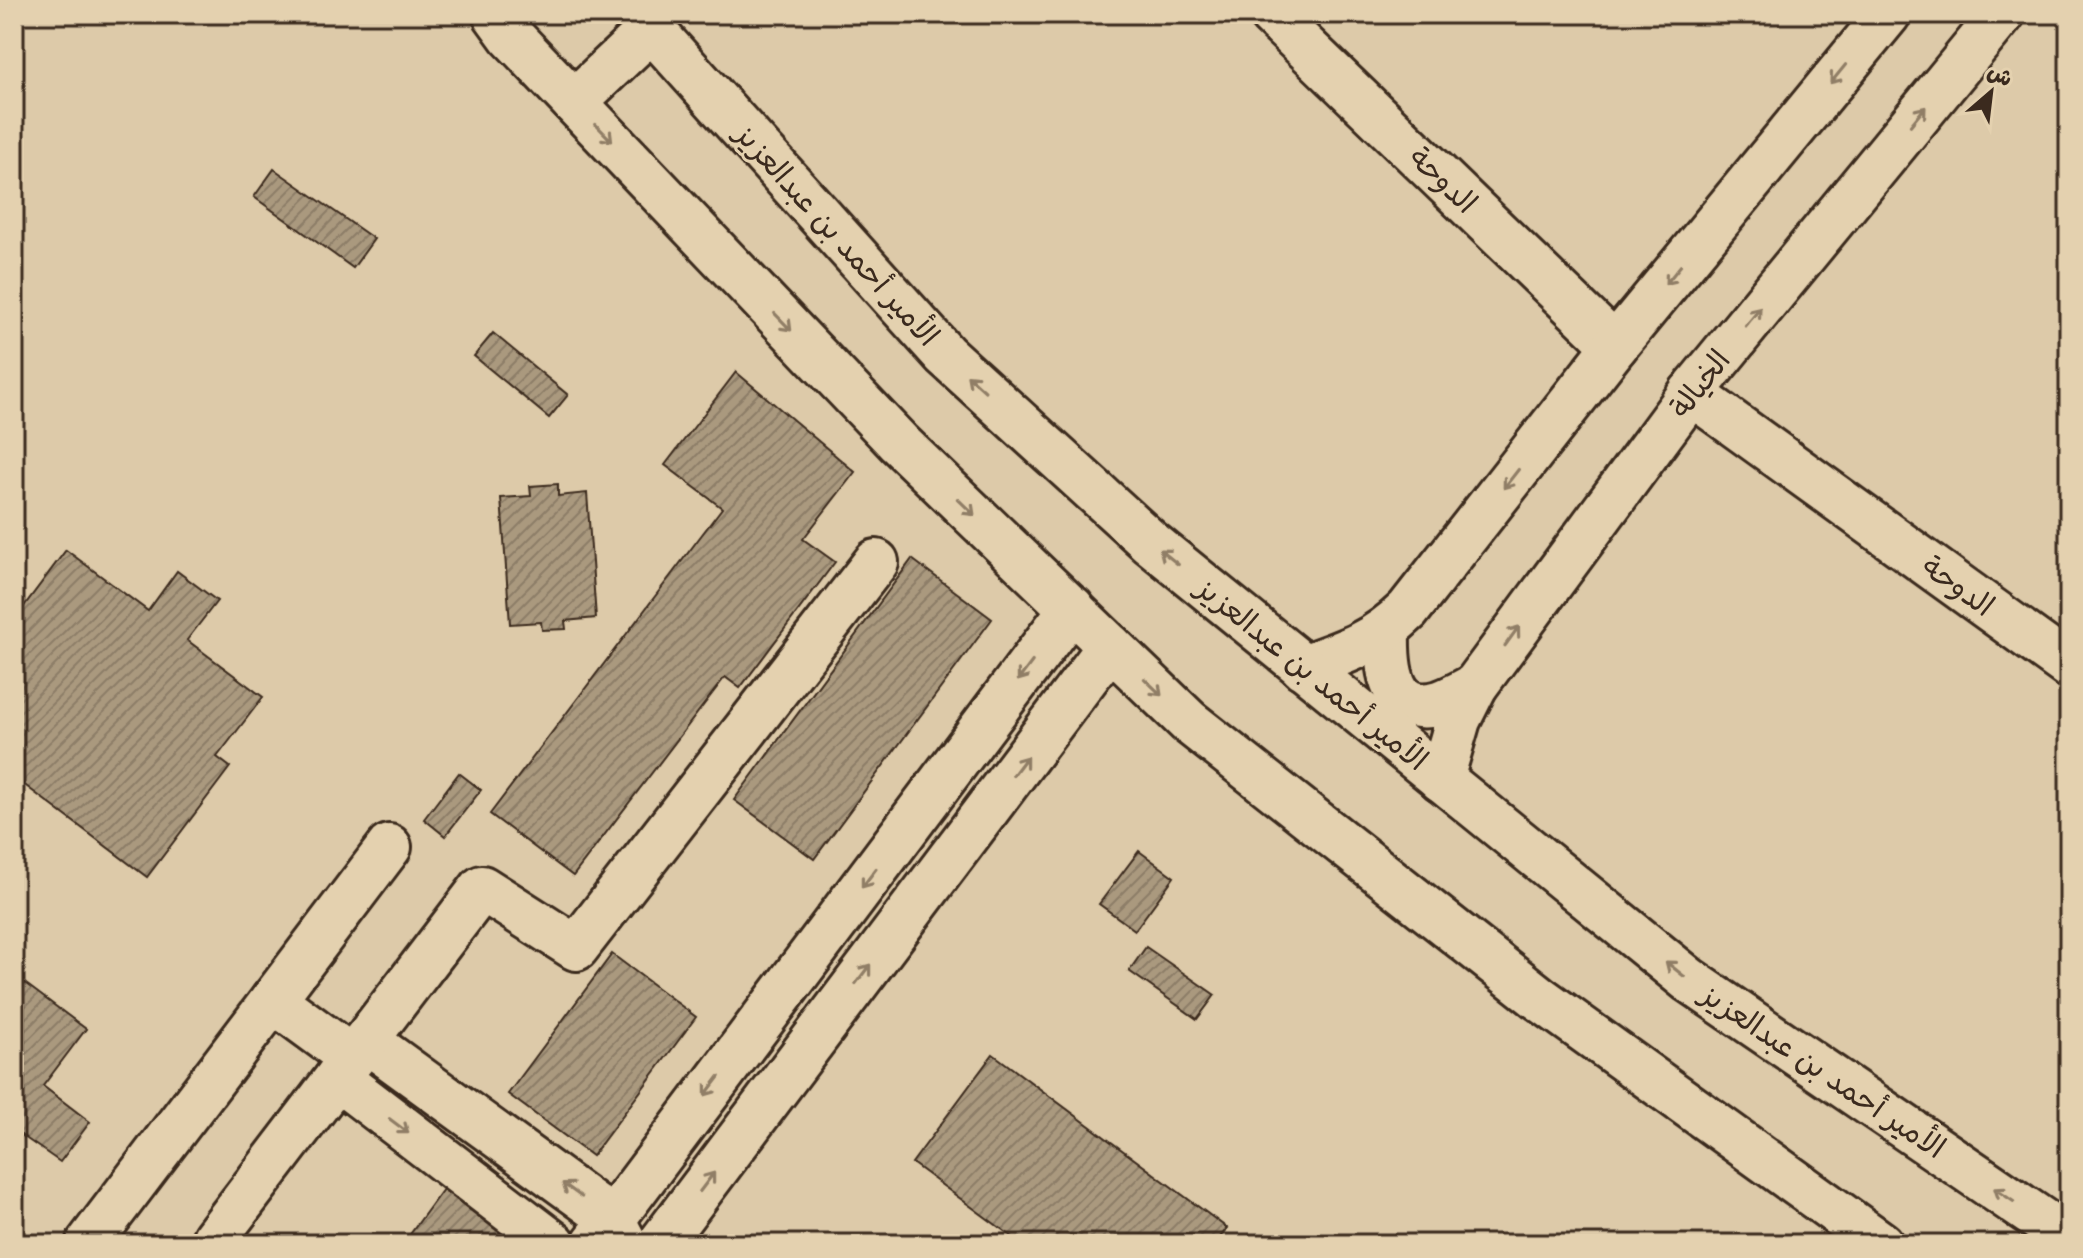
<svg xmlns="http://www.w3.org/2000/svg" width="2083" height="1258" font-family="Sriracha,'Playpen Sans Arabic',sans-serif">
<defs>
<pattern id="building-hatch" width="6" height="6" patternUnits="userSpaceOnUse" patternTransform="scale(2)"><rect width="6" height="6" fill="#aa997e"/><path d="M-1 1l2-2M0 6l6-6M5 7l2-2" fill="none" stroke="#8c7d67"/></pattern>
</defs>
<rect width="100%" height="100%" fill="#ddcaa9"/>
<filter id="ink" filterUnits="userSpaceOnUse"><feTurbulence type="fractalNoise" baseFrequency=".0125" numOctaves="2"/><feDisplacementMap in="SourceGraphic" scale="16" xChannelSelector="R" yChannelSelector="G"/><feConvolveMatrix kernelMatrix="1 2 1 2 8 2 1 2 1" color-interpolation-filters="sRGB"/></filter>
<g filter="url(#ink)">
<g fill="url(#building-hatch)" stroke="#3b2a1e" stroke-width="2">
<path d="M274,169L374,239L353,268L254,197Z"/>
<path d="M493,333L568,395L549,418L474,356Z"/>
<path d="M736,372L855,472L803,539L835,562L740,688L725,677L573,876L490,814L722,508L665,465Z"/>
<path d="M558,484V496L587,493L596,618L565,621L566,629L542,630L541,622L510,624L501,498L531,496L530,486Z"/>
<path d="M66,550L148,611L177,571L217,601L187,640L263,697L217,757L230,767L147,877L14,777V605L21,610Z"/>
<path d="M912,559L992,619L814,859L734,800Z"/>
<path d="M459,773L481,790L445,836L424,819Z"/>
<path d="M1139,851L1174,877L1135,930L1099,904Z"/>
<path d="M1146,947L1215,995L1197,1019L1129,971Z"/>
<path d="M612,954L696,1017L592,1156L508,1094Z"/>
<path d="M14,975L86,1029L43,1086L90,1122L60,1162L14,1130Z"/>
<path d="M993,1054L1227,1228L1215,1244H1022L912,1163Z"/>
<path d="M454,1174L518,1244H403Z"/>
</g>
<g fill="none" stroke-linecap="round" stroke-linejoin="round">
<defs>
<g id="minor">
<path d="M1271,14L1615,346"/>
<path d="M1691,393L2069,666"/>
<path d="M1387,631C1386,667 1389,717 1440,703C1452,699 1464,692 1475,686"/>
<path d="M1303,667C1346,652 1374,643 1408,610L1615,346L1888,14"/>
<path d="M1441,779L1458,720L1475,686L1691,393L2002,14"/>
<path d="M273,1000L352,1058"/>
<path d="M366,1040L612,1219L625,1244"/>
<path d="M337,1078L554,1244"/>
<path d="M88,1244L389,847"/>
<path d="M220,1244L215,1238L482,888L576,948L876,562"/>
<path d="M594,1244L1072,608"/>
<path d="M660,1244L1110,646"/>
</g>
<g id="major">
<path d="M495,14L511,36L899,443L1189,722L1538,997L1881,1244"/>
<path d="M638,14L945,355L1150,542L1689,980L2069,1239"/>
<path d="M574,102L651,29"/>
</g>
</defs>
<use href="#minor" stroke="#3b2a1e" stroke-width="50"/>
<use href="#major" stroke="#3b2a1e" stroke-width="50"/>
<use href="#minor" stroke="#e4d1af" stroke-width="44"/>
<use href="#major" stroke="#e4d1af" stroke-width="44"/>
</g>
<defs><path id="oneway-shaft" d="M-6 0H5M1.5-3L5.5 0L1.5 3" fill="none" stroke-width="1.6" stroke-linecap="round" stroke-linejoin="round" transform="scale(2)"/></defs>
<g stroke="#907e66">
<use href="#oneway-shaft" transform="translate(1838 74) rotate(129)"/>
<use href="#oneway-shaft" transform="translate(1918 116) rotate(-51)"/>
<use href="#oneway-shaft" transform="translate(604 133) rotate(46)"/>
<use href="#oneway-shaft" transform="translate(1673 275) rotate(129)"/>
<use href="#oneway-shaft" transform="translate(1753 317) rotate(-51)"/>
<use href="#oneway-shaft" transform="translate(783 322) rotate(46)"/>
<use href="#oneway-shaft" transform="translate(976 383) rotate(-138)"/>
<use href="#oneway-shaft" transform="translate(1511 479) rotate(128)"/>
<use href="#oneway-shaft" transform="translate(966 507) rotate(44)"/>
<use href="#oneway-shaft" transform="translate(1169 557) rotate(-141)"/>
<use href="#oneway-shaft" transform="translate(1512 636) rotate(-54)"/>
<use href="#oneway-shaft" transform="translate(1025 671) rotate(127)"/>
<use href="#oneway-shaft" transform="translate(1153 687) rotate(44)"/>
<use href="#oneway-shaft" transform="translate(1020 766) rotate(-53)"/>
<use href="#oneway-shaft" transform="translate(869 878) rotate(127)"/>
<use href="#oneway-shaft" transform="translate(1675 969) rotate(-141)"/>
<use href="#oneway-shaft" transform="translate(863 974) rotate(-53)"/>
<use href="#oneway-shaft" transform="translate(712 1086) rotate(127)"/>
<use href="#oneway-shaft" transform="translate(399 1126) rotate(37)"/>
<use href="#oneway-shaft" transform="translate(707 1182) rotate(-53)"/>
<use href="#oneway-shaft" transform="translate(572 1190) rotate(-144)"/>
<use href="#oneway-shaft" transform="translate(2004 1195) rotate(-146)"/>
</g>
</g>
<g text-anchor="middle" dominant-baseline="central" stroke-width="6" stroke-linejoin="round" paint-order="stroke">
<g font-size="30" fill="#3b2a1e" stroke="#e4d1af">
<text transform="translate(1443 180) rotate(44)">الدوحة</text>
<text transform="translate(837 235) rotate(48)">الأمير أحمد بن عبدالعزيز</text>
<text transform="translate(1700 384) rotate(-52)">الخيالة</text>
<text transform="translate(1958 586) rotate(36)">الدوحة</text>
<text transform="translate(1312 674) rotate(39)">الأمير أحمد بن عبدالعزيز</text>
<text transform="translate(1823 1071) rotate(34)">الأمير أحمد بن عبدالعزيز</text>
</g>
</g>
<rect width="2083" height="1258" fill="none" stroke="#e4d1af" stroke-width="48"/>
<rect x="24" y="24" width="2035" height="1210" fill="none" stroke="#3b2a1e" stroke-width="3" filter="url(#ink)"/>
<g transform="translate(1991 92) rotate(28)" stroke="#e4d1af" stroke-width="6" paint-order="stroke">
<path d="M0-6L14 30L0 20L-14 30Z" fill="#3b2a1e"/>
<text y="-12" font-size="22" font-weight="bold" text-anchor="middle" fill="#3b2a1e">ش</text>
</g>
</svg>
